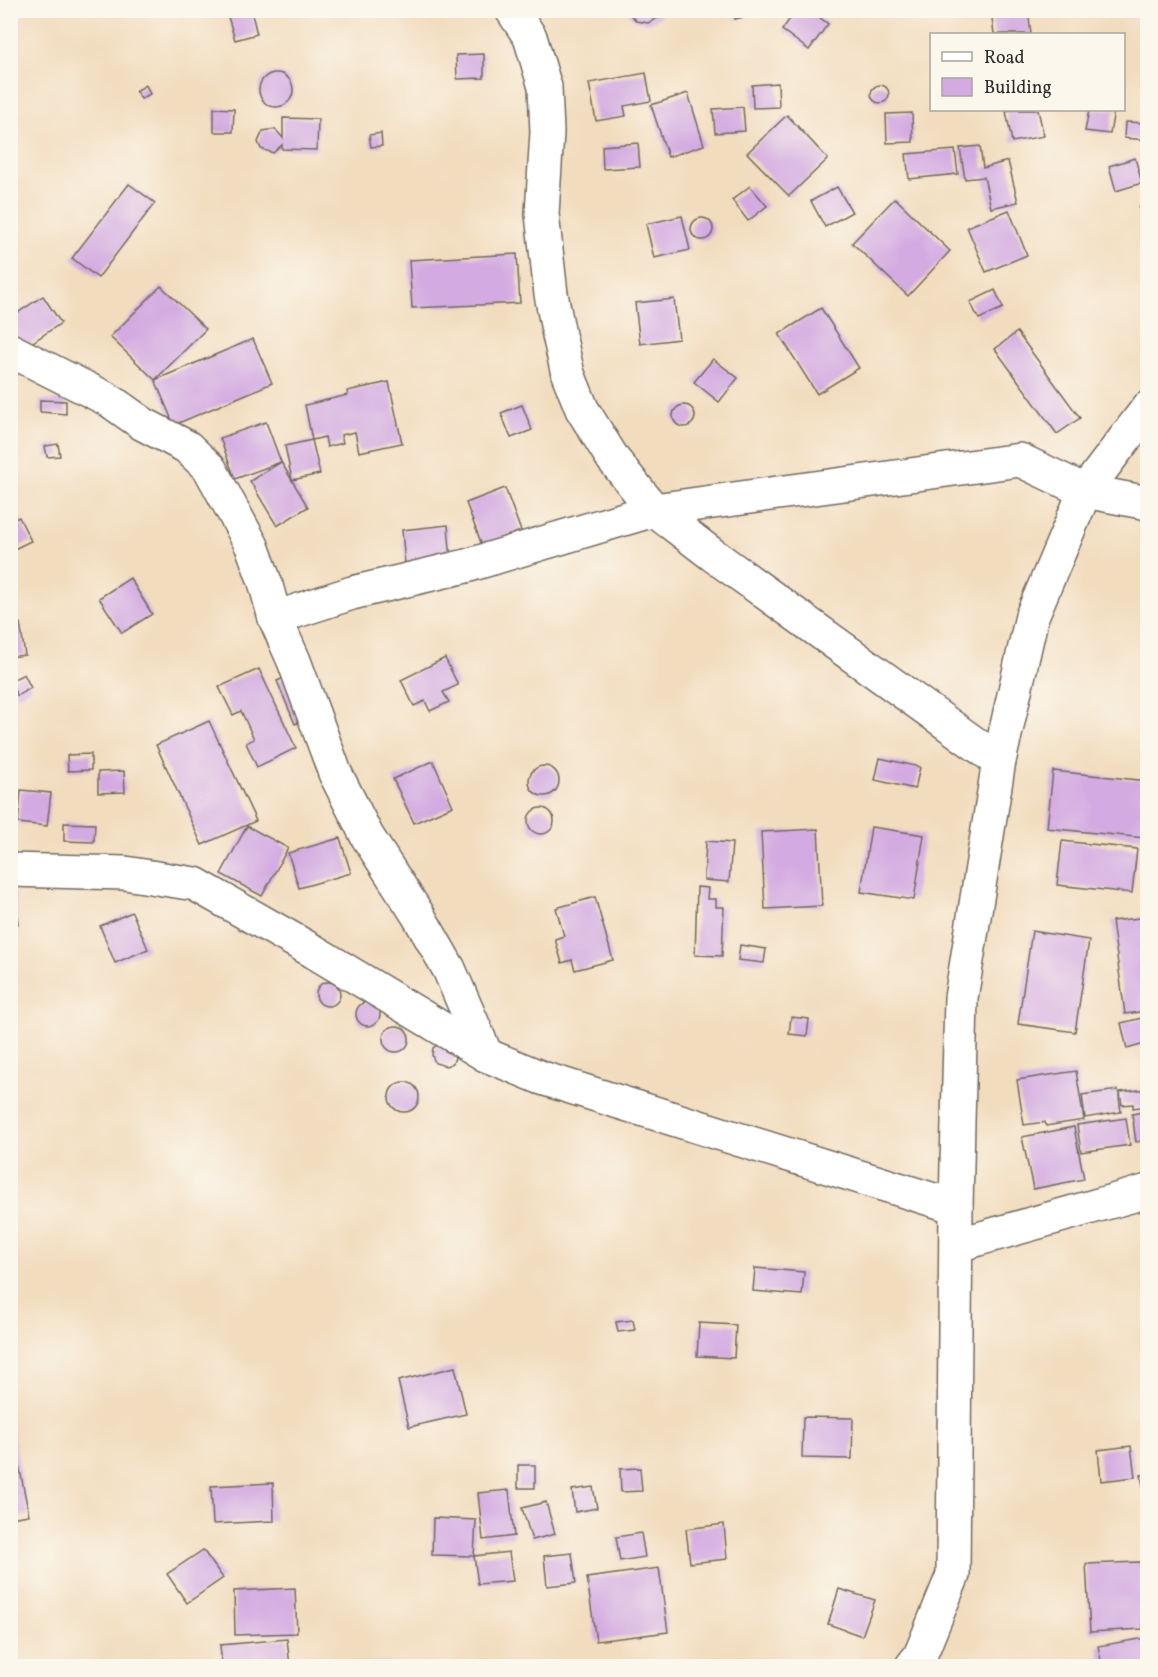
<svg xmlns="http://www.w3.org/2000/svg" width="1158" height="1677" font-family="Vollkorn,serif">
<rect width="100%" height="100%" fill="#fbf7ec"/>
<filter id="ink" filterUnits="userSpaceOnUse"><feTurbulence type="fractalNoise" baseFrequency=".0167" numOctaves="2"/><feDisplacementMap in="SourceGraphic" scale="12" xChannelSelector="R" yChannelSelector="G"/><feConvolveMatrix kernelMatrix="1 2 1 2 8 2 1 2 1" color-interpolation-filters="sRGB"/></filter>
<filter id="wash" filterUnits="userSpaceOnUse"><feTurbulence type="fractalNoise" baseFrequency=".008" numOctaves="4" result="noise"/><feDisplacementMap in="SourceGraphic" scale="24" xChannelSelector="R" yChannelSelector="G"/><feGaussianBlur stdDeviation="1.35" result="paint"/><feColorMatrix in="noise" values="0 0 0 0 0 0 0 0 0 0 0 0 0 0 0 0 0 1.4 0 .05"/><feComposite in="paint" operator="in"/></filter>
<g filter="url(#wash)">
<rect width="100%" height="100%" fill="#f2dcbe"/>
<g id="blocks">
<g fill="#d3aae1">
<path d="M226,10H251L257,34L235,40Z"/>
<path d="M626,10H663L660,17L648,23L636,21Z"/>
<path d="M734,10H755L756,14L735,19Z"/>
<path d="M796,10H810L828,24L809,50L782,30Z"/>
<path d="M991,10H1028L1031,34H994Z"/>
<path d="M484,54V78L457,79L456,55Z"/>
<path d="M646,73L651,101L624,106L626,116L596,121L589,83Z"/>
<circle cx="276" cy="90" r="17"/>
<path d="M778,83L779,107L753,108L752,85Z"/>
<path d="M146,85L150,94L141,99L136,91Z"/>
<circle cx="880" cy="94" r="9"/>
<path d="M688,93L704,145L668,157L651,105Z"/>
<path d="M743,107L745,131L715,133L713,109Z"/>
<path d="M214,108L234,109L233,132H214Z"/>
<path d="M1011,110H1038L1044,136L1012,142L1006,111Z"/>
<path d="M1089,110H1114L1110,134L1085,131Z"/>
<path d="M912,113L913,142L887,143L886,114Z"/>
<path d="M787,115L828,159L789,196L747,153Z"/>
<path d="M283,118L318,119L317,150L282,149V145L273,153L261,149L258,142L263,131L275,129L283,138Z"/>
<path d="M1125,122L1148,123L1147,140L1124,138Z"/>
<path d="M381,133L382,146L371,147L369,135Z"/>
<path d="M638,143L640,167L603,169L602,146Z"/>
<path d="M980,146L983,168L1008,161L1018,202L991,208L984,177L965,179L960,148Z"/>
<path d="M955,150L958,174L909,179L906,154Z"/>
<path d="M1135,158L1142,183L1116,191L1109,166Z"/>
<path d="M129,184L155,203L98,278L72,258Z"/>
<path d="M750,186L767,206L748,221L732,200Z"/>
<path d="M837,187L852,212L825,227L811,201Z"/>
<path d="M895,198L950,251L908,296L852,243Z"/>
<path d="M1148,200V218L1139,208Z"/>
<path d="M1009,210L1027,255L986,272L967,227Z"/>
<path d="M682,216L690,250L654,258L646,224Z"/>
<circle cx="702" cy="229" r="11"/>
<path d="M517,254L520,303L412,308L409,260Z"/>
<path d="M161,286L206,329L155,380L110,337Z"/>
<path d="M995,290L1003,308L979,319L970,302Z"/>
<path d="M43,296L61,323L24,348L10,327V318Z"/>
<path d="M674,299L679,339L640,344L635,303Z"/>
<path d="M821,308L859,368L817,394L779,334Z"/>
<path d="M1017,332L1080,418L1057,434L995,349Z"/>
<path d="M253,339L272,383L174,425L155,380Z"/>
<path d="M713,359L738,378L719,402L694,382Z"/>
<path d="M389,382L402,443L359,452L355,432L341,435L343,443L327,447L325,437L312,440L305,405L348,395L347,391Z"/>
<path d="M40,400L66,401V414L40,412Z"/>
<path d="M522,405L532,430L511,438L501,413Z"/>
<circle cx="684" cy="416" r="11"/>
<path d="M266,422L281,462L308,507L277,526L250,481L281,462L235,479L220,438Z"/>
<path d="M312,440L320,474L292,480L285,446Z"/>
<path d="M58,444L60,456L47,457L45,446Z"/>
<path d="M505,488L521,531L482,545L466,503Z"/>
<path d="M19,517L31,541L10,551V521Z"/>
<path d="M448,525L451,561L405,565L402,530Z"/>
<path d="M130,578L152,614L122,633L99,598Z"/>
<path d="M20,623L25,655L10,657V624Z"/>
<path d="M445,658L458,685L443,692L449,702L430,711L425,701L414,706L401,680Z"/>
<path d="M259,669L296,748L257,767L246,743L254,739L241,711L233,715L219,687Z"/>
<path d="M24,674L31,688L17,696L10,681Z"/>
<path d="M289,676L307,719L295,724L277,681Z"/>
<path d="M209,721L256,821L202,845L156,745Z"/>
<path d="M91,754V770L68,771L67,755Z"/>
<path d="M880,758L920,767L915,789L875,780Z"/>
<path d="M433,761L453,806L414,823L393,779Z"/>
<circle cx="544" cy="781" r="15"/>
<path d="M124,771L125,792L98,793V772Z"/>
<path d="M1053,771L1148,781L1145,838L1047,828Z"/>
<path d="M21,790L51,793L47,826L18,823Z"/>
<circle cx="541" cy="821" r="13"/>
<path d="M64,823L95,824L94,842L64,841Z"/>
<path d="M247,826L288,848L262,896L221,874Z"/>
<path d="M871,827L924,835L914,900L861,892Z"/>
<path d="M818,829L822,906L765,909L761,832Z"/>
<path d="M340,838L351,873L299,888L288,853Z"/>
<path d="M706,841L732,843L729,882L704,880Z"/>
<path d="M1062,841L1137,849L1132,893L1057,885Z"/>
<path d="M697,887L708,888L707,899H716V907H724L722,956L695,955Z"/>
<path d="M10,894H15L18,924L10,925Z"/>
<path d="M595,897L613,960L575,970L572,960L562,963L555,939L564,936L556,908Z"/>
<path d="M132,912L148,949L115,963L100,926Z"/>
<path d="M1148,917V1011L1125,1014L1112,921Z"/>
<path d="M1032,931L1089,940L1075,1032L1018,1024Z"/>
<path d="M740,945L766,949L764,963L738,960Z"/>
<circle cx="328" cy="994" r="12"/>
<circle cx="368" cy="1014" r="12"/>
<path d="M791,1017L809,1019L807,1036L789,1034Z"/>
<path d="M1146,1017L1148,1043L1127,1049L1121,1023Z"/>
<circle cx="396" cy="1039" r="13"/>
<path d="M440,1043L456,1055L453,1063L446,1066L435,1063L432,1055L433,1048Z"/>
<path d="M1076,1071L1084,1120L1046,1126L1045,1122L1024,1125L1017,1080Z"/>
<circle cx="404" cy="1097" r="15"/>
<path d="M1148,1089V1106L1133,1108V1104L1122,1105L1120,1092Z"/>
<path d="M1118,1090L1121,1112L1085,1118L1082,1095Z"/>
<path d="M1148,1111V1140L1136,1142L1132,1114Z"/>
<path d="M1126,1118L1130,1145L1081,1152L1077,1125Z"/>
<path d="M1074,1127L1084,1179L1033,1189L1022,1137Z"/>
<path d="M755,1268L804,1272L802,1295L753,1291Z"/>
<path d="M633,1320L635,1330L618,1332L616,1322Z"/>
<path d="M699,1323L736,1325L734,1358L697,1356Z"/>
<path d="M455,1367L466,1414L409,1427L398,1381Z"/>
<path d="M803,1417L853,1418L852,1459L802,1458Z"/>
<path d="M10,1420L29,1515L10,1518Z"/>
<path d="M1131,1446L1135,1477L1101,1481L1098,1450Z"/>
<rect x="518" y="1465" width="17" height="23"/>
<path d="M640,1468L642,1491L621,1492L620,1469Z"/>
<path d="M1148,1474V1502H1146L1141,1475Z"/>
<path d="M273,1483L274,1521L213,1524L211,1486Z"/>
<path d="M593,1487L597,1508L575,1512L572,1490Z"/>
<path d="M509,1490L514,1536L483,1540L478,1493Z"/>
<path d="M546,1502L555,1534L532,1540L522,1508Z"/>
<path d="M433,1518L476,1520L474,1556L432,1555Z"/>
<path d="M724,1524L727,1559L690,1563L686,1529Z"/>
<path d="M641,1533L645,1557L620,1561L616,1537Z"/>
<path d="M203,1550L223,1578L187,1603L167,1574Z"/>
<path d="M509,1552L513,1581L478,1584L474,1556Z"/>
<path d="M572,1553L576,1583L547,1586L544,1556Z"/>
<path d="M1140,1562L1143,1629L1090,1632L1086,1564Z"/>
<path d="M659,1568L668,1632L596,1641L587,1578Z"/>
<path d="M295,1588L297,1633L235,1635L234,1591Z"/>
<path d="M839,1589L875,1600L862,1636L828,1624Z"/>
<path d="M1145,1638L1148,1666H1102L1098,1646Z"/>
<path d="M287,1639L290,1666H222L220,1645Z"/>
<path d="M389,1662V1666H349V1664Z"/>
</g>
</g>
</g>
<g filter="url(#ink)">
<use href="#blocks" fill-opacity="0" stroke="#71695e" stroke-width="1.5"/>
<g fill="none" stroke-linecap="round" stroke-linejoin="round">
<defs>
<g id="minor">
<path d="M512,10L530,37L545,87L547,132L542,214L551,294L559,335L568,374L582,409L613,459L654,510L713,555L999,761"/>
<path d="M10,350L109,400L143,424L187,447L210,469L252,546L265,582L275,618L294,661L335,773L367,836L418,915L449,969L486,1055"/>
<path d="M275,618L352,593L466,566L654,510L1020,460L1085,491L1148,503"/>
<path d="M10,870L125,873L195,884L313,951L486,1055L542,1078L956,1207"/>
<path d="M957,1245L1148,1191"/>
<path d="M912,1666L920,1656L953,1575L956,1207L961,998L999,761L1032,616L1085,491L1148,408"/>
</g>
</defs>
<use href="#minor" stroke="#71695e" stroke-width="36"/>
<use href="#minor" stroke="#fff" stroke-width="33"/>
</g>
</g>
<rect width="1158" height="1677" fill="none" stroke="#fbf7ec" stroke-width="36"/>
<rect x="930" y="33" width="195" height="78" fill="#fbf7ec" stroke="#a8a59f" stroke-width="1.5"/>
<rect x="942" y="52" width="30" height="9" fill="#ffffff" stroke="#a8a59f" stroke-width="1.5"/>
<text x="984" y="63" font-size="18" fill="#2b2b2b">Road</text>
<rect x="942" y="78" width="30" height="18" fill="#d3aae1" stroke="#a8a59f" stroke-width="1.5"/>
<text x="984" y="93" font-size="18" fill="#2b2b2b">Building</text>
</svg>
